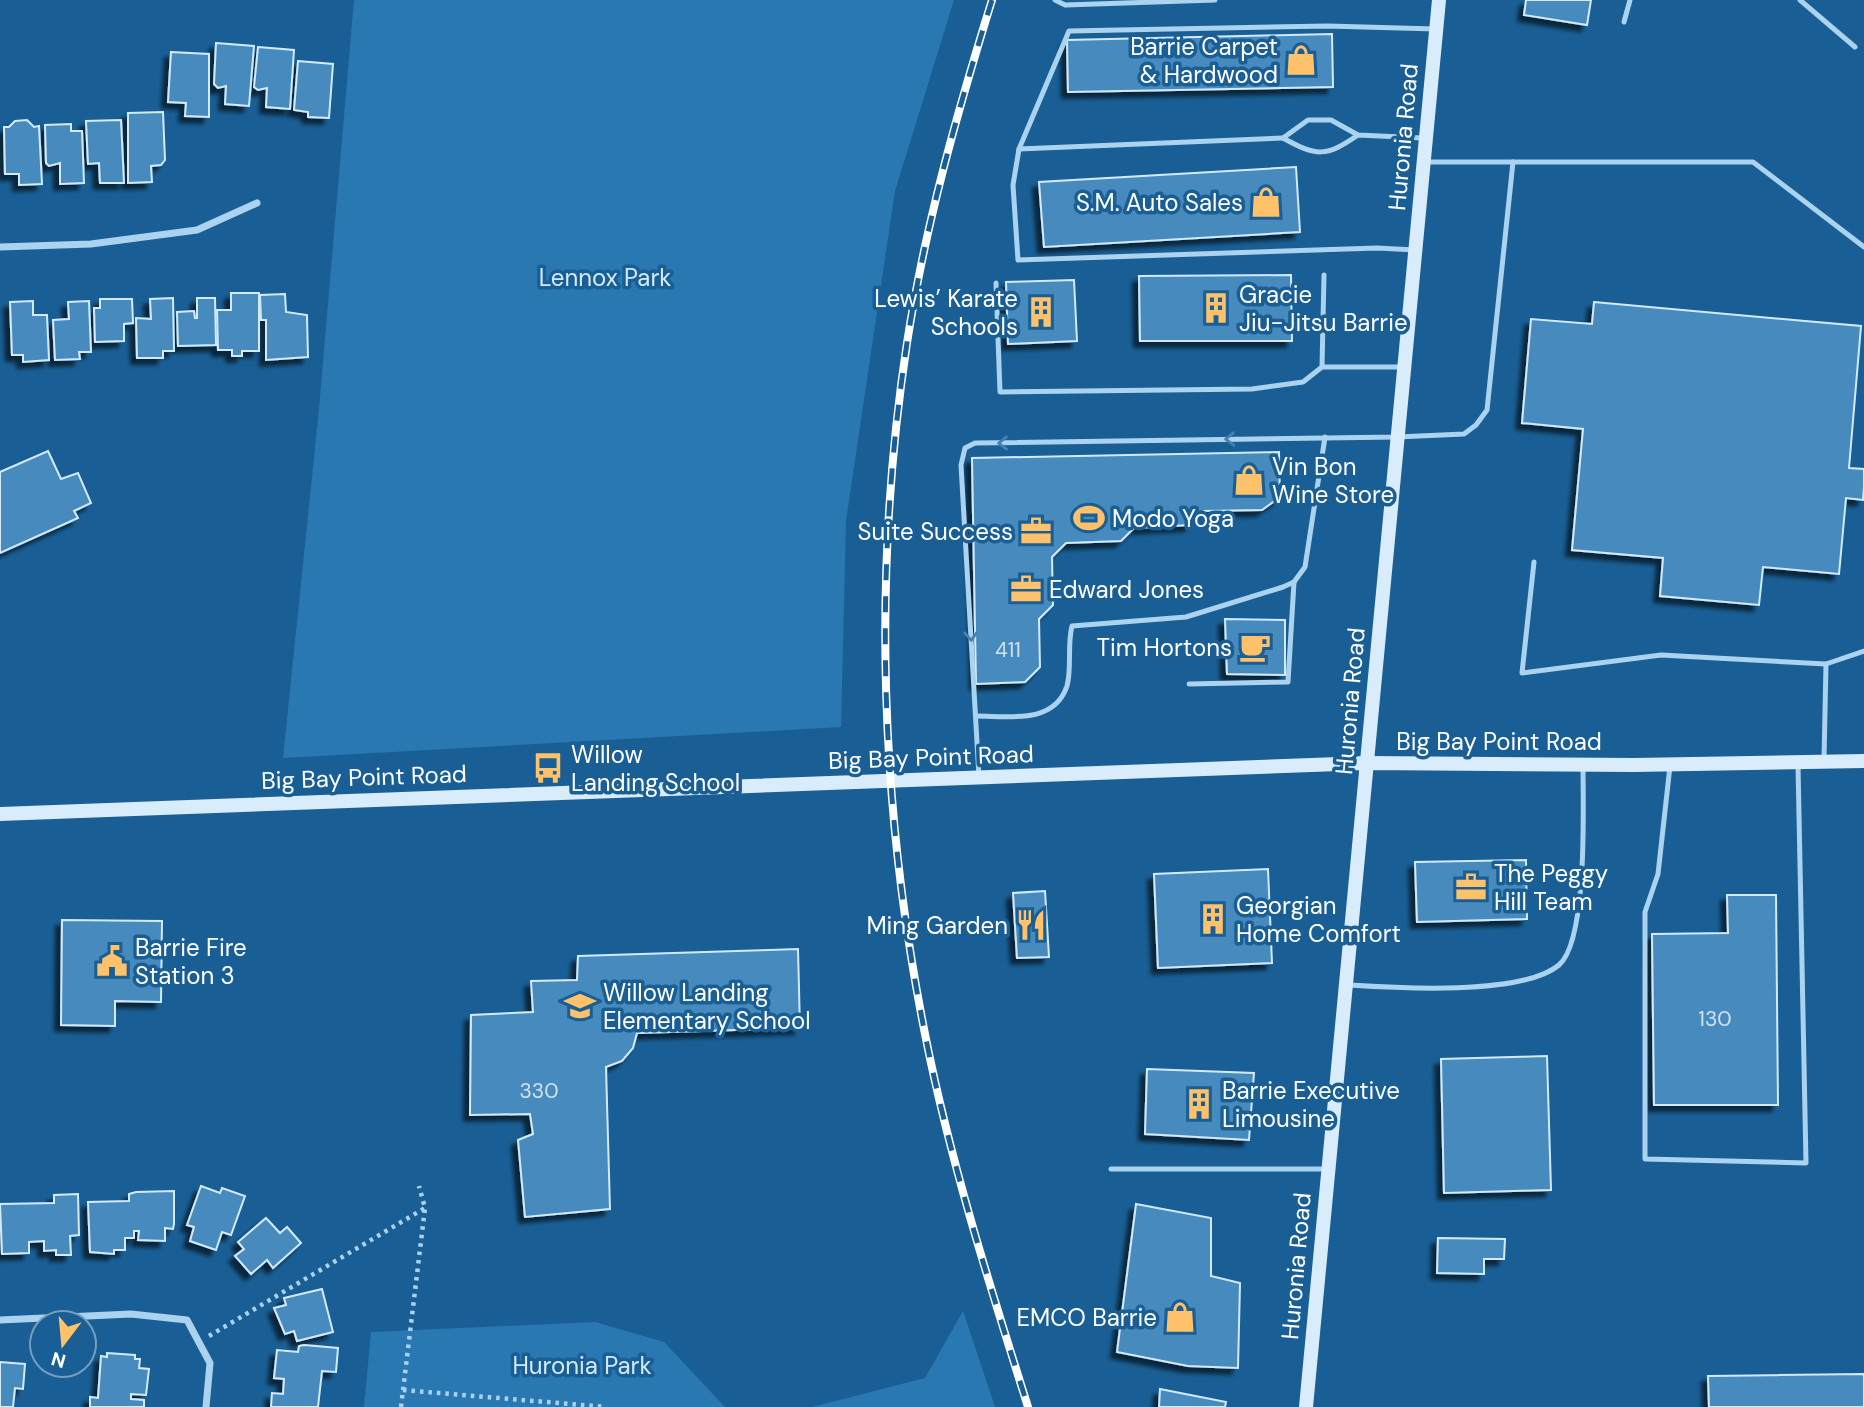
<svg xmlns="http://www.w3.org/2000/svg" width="1864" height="1407" font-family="'DM Sans',sans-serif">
<defs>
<filter id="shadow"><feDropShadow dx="-6" dy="6" stdDeviation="2" flood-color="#0009"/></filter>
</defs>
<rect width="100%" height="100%" fill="#195f95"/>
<g fill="#2978b1">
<path d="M354,0H954L895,191L846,521L841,727L283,758L319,409Z"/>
<path d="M963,1311L995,1407H812L925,1378Z"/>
<path d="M595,1322L664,1342L725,1407H364L371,1332Z"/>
</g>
<g fill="#468abe" stroke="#d2eafb" stroke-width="2" filter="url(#shadow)">
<path d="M1526,0H1591L1587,25L1524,15Z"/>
<path d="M1332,34L1333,87L1068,92L1067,40Z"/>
<path d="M216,43L254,46L249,106L225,104L226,86L218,88L214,84Z"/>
<path d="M258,47L294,50L290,109L266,107L267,88L258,90L254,87Z"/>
<path d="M171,52L209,54V117L185,116L186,103L168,102Z"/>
<path d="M298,61L333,64L329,118L308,117V112L294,110Z"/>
<path d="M163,112L165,160L161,165L151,166L152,182L128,183V113Z"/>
<path d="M27,120L34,127L39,126L42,184L19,185V174H5L4,127H9L15,121Z"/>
<path d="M121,120L124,183H100L99,163L88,164L86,121Z"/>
<path d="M71,124V131H82L84,183L60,184V163L49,166L46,163L45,125Z"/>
<path d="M1296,167L1300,232L1044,247L1039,182Z"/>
<path d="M1291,275L1292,341H1140L1139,276Z"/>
<path d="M1074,280L1077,341L1008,344L1006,282Z"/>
<path d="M231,293H259V351H242V356H232V350H218L217,310H231Z"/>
<path d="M285,294L286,312L307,315L308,357L266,360V320H261L260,295Z"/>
<path d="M173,298L174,351H163V358H137L136,318L151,319L150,299Z"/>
<path d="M197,298H215L216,345L178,346L177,312L194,311L195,318H197Z"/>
<path d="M100,299H132L133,323L124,324V341L95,342L94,308H100Z"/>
<path d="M33,301V315H47L49,360L23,362V355H12L10,302Z"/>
<path d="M89,301L91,352H79L80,359L55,360L53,320L69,319L68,302Z"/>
<path d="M1594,302L1861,326L1849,468L1864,469V486L1863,500L1846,498L1839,574L1763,567L1759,605L1660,596L1663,558L1572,550L1583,429L1522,423L1531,319L1592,324Z"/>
<path d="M48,451L61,479L78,473L91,503L74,511L78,518L0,553V472Z"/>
<path d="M1279,452L1280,497L1262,510L1204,511L1190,525L1134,528L1121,541L1066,543L1052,557L1053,605L1039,619L1040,667L1025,682L976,684L972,458Z"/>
<path d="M1225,619L1285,620V675L1227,674Z"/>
<path d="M1526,860L1527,919L1417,922L1415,862Z"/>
<path d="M1268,869L1272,963L1158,968L1154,874Z"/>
<path d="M1045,891L1049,957L1017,958L1013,893Z"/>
<path d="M1727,895H1776L1778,1105H1654L1652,934L1728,933Z"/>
<path d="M62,920L162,921L161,1002L115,1001V1026L61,1025Z"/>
<path d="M798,949L800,1028L637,1033L633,1048L622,1061L606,1067L610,1209L525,1217L518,1140L533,1134L530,1114L470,1115L471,1015L533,1012L531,981L577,980L578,956Z"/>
<path d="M1547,1056L1551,1190L1444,1193L1441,1059Z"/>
<path d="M1147,1069L1254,1073L1249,1140L1145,1134Z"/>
<path d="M201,1186L220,1193L222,1188L245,1196L231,1235L222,1232L216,1250L190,1241L194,1227L187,1225Z"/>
<path d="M174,1191V1224L173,1229L165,1228V1241L138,1240L139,1231H134V1238H125V1250H114V1254L90,1252L88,1202L129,1201V1194L136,1192Z"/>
<path d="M78,1194L79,1235L70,1236L71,1255H56V1250L44,1251V1241L29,1242V1253L2,1254L0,1204L54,1203V1195Z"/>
<path d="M1136,1204L1211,1218V1276L1240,1283L1238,1368L1188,1366L1117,1352Z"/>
<path d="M266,1218L280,1233L287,1227L301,1243L273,1268L267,1260L251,1274L235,1256L244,1249L238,1242Z"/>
<path d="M1438,1238L1505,1239L1504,1259H1484V1274L1437,1273Z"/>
<path d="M322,1289L333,1332L297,1341L294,1331L285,1334L274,1308L286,1305L284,1298Z"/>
<path d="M304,1345L338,1348L336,1372L322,1371L318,1407H271L272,1393L283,1394L284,1379L274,1378L277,1350L298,1352L299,1346Z"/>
<path d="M107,1353L135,1355V1359H140L139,1368L149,1369L146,1395L131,1394V1399L144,1400V1407H90V1397L98,1398L101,1356L107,1357Z"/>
<path d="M0,1362L25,1364L23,1389L15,1388L13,1407H0Z"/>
<path d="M1864,1374V1407H1709L1708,1376Z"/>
<path d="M1160,1389L1226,1402L1225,1407H1159Z"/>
</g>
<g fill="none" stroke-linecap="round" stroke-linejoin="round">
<g stroke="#abd3f0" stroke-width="4.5" stroke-dasharray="3.5 5" stroke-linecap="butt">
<path d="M209,1336L425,1208"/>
<path d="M403,1390L606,1407"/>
<path d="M401,1407L425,1208L419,1186"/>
</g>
<g stroke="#abd3f0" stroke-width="5">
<path d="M1055,0L1065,5L1215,0"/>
<path d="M1800,0L1855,47"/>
<path d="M1624,22L1630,0"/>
<path d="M1358,135C1326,157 1317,157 1283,138L1308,120H1331L1358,135L1423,138"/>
<path d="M1283,138L1019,149L1013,185L1018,260L1377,248L1415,250"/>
<path d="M1019,149L1069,31L1328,26L1435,29"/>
<path d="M1424,162H1753L1864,247"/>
<path d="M996,283L1000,392L1252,389L1303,382L1322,367H1404"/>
<path d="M1322,367L1324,275"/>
<path d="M1534,562L1522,673L1661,655L1826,664L1864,651"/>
<path d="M1189,684L1288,682L1294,582"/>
<path d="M976,716C1008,716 1054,725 1067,686C1072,668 1067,645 1072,626L1186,617L1283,587L1294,582L1305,567L1325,437"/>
<path d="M1824,759L1826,664"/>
<path d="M1670,766L1658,874L1645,912V1159L1806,1163L1798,765"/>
<path d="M979,777L961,465L965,448L975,443L1397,437L1464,434L1476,425L1487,410L1513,162"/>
<path d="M1349,985C1396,988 1522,996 1559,965C1588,940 1583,805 1583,766"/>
<path d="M1111,1169H1328"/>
</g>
<g stroke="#abd3f0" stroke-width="7">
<path d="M0,247L91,244L197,230L257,203"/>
<path d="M0,1320L131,1314L187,1320L210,1363L206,1407"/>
</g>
<g stroke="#d9ecfb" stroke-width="14">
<path d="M0,814L1367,763L1634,765L1864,761"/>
<path d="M1306,1407L1439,0"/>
</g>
<defs>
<path id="rail" d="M992,0C957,113 925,226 907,343C872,573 880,811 926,1039C951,1164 990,1286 1028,1407"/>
</defs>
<use href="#rail" stroke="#fff" stroke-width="8"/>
<use href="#rail" stroke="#195f95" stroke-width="5" stroke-dasharray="16" stroke-linecap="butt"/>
</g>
<defs><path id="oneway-chevron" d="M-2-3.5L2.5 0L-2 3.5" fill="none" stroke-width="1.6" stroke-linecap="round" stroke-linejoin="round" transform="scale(1.75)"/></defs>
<g stroke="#4582b0">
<use href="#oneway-chevron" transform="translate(1230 439) rotate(179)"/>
<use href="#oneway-chevron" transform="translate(1003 443) rotate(179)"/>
<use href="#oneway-chevron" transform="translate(971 636) rotate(87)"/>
</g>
<defs>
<symbol id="shop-bare" viewBox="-9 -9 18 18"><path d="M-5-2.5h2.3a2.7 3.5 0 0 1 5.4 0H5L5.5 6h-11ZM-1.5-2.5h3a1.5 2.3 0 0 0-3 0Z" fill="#ffc26a" stroke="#195f95" stroke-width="2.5" paint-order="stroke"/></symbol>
<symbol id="building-bare" viewBox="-9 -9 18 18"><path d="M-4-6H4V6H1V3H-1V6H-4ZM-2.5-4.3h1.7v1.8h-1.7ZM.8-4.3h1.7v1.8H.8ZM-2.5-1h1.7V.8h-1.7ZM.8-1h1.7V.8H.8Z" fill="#ffc26a" stroke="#195f95" stroke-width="2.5" paint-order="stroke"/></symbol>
<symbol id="stadium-bare" viewBox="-9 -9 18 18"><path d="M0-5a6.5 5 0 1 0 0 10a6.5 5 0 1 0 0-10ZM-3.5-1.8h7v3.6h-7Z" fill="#ffc26a" stroke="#195f95" stroke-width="2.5" paint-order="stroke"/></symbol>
<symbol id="office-bare" viewBox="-9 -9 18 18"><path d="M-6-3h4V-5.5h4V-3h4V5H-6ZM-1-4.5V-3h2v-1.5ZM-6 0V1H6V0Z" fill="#ffc26a" stroke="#195f95" stroke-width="2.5" paint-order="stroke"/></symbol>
<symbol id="cafe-bare" viewBox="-9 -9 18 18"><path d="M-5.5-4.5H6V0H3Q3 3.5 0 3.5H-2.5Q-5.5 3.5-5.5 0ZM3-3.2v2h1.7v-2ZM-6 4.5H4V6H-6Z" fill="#ffc26a" stroke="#195f95" stroke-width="2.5" paint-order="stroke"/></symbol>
<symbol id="bus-bare" viewBox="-9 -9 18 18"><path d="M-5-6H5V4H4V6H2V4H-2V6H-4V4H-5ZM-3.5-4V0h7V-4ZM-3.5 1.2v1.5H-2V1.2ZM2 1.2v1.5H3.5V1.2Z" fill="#ffc26a" stroke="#195f95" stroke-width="2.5" paint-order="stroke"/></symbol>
<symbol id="restaurant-bare" viewBox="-9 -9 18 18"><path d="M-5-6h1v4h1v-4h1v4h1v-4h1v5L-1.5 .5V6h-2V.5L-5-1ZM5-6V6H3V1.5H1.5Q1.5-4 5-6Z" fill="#ffc26a" stroke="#195f95" stroke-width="2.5" paint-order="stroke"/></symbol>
<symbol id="civic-bare" viewBox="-9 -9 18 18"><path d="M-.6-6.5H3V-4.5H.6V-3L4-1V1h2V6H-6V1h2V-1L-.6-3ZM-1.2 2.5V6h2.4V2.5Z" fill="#ffc26a" stroke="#195f95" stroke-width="2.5" paint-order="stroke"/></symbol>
<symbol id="school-bare" viewBox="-9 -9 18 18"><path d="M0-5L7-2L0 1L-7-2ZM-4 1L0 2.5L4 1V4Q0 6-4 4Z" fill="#ffc26a" stroke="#195f95" stroke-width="2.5" paint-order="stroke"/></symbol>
</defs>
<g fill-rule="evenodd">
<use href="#shop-bare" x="1279" y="38" width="44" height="44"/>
<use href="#shop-bare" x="1244" y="180" width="44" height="44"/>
<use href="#building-bare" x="1194" y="286" width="44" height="44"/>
<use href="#building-bare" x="1019" y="290" width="44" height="44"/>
<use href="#shop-bare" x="1227" y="458" width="44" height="44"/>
<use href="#stadium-bare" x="1067" y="496" width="44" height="44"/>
<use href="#office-bare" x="1014" y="509" width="44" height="44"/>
<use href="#office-bare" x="1004" y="567" width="44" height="44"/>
<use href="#cafe-bare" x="1233" y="625" width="44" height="44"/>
<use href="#bus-bare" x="526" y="746" width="44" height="44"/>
<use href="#office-bare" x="1449" y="865" width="44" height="44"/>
<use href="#building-bare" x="1191" y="897" width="44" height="44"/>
<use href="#restaurant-bare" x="1009" y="903" width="44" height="44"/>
<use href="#civic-bare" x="90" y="939" width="44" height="44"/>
<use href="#school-bare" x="558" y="984" width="44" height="44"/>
<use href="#building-bare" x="1177" y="1082" width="44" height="44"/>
<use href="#shop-bare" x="1158" y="1295" width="44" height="44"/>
</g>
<g text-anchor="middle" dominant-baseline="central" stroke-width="7" stroke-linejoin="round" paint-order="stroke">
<g font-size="21" fill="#d1e2ef">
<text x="1008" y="650">411</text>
<text x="1715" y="1019">130</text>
<text x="539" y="1091">330</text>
</g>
<g font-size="24" fill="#fff" stroke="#195f95" text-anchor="start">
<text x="1278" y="46" text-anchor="end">Barrie Carpet<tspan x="1278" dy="28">&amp; Hardwood</tspan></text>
<text x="1243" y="202" text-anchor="end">S.M. Auto Sales</text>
<text x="1239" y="294">Gracie<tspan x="1239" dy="28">Jiu-Jitsu Barrie</tspan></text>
<text x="1018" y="298" text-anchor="end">Lewis’ Karate<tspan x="1018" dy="28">Schools</tspan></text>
<text x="1272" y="466">Vin Bon<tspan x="1272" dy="28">Wine Store</tspan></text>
<text x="1112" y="518">Modo Yoga</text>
<text x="1013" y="531" text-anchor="end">Suite Success</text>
<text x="1049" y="589">Edward Jones</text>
<text x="1232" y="647" text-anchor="end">Tim Hortons</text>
<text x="571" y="754">Willow<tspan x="571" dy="28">Landing School</tspan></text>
<text x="1494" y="873">The Peggy<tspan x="1494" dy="28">Hill Team</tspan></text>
<text x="1236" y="905">Georgian<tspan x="1236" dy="28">Home Comfort</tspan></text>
<text x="1008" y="925" text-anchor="end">Ming Garden</text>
<text x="135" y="947">Barrie Fire<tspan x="135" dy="28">Station 3</tspan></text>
<text x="603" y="992">Willow Landing<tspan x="603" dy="28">Elementary School</tspan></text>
<text x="1222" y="1090">Barrie Executive<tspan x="1222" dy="28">Limousine</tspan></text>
<text x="1157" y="1317" text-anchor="end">EMCO Barrie</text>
</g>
<g font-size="24" fill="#fff" stroke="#195f95">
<text transform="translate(1403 137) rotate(-85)">Huronia Road</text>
<text transform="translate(1350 701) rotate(-85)">Huronia Road</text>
<text x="1499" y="741">Big Bay Point Road</text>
<text transform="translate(931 757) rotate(-2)">Big Bay Point Road</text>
<text transform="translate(364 777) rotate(-2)">Big Bay Point Road</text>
<text transform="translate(1296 1266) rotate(-85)">Huronia Road</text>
</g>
<g font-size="24" fill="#d2eafb" stroke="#195f95">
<text x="605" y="277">Lennox Park</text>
<text x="582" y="1365">Huronia Park</text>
</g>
</g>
<g transform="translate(63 1344) rotate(196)"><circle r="33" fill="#195f95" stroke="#759fbf" stroke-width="2"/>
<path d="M0-5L12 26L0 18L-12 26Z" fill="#ffc26a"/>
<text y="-10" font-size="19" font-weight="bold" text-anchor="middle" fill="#ffffff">N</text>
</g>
</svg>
